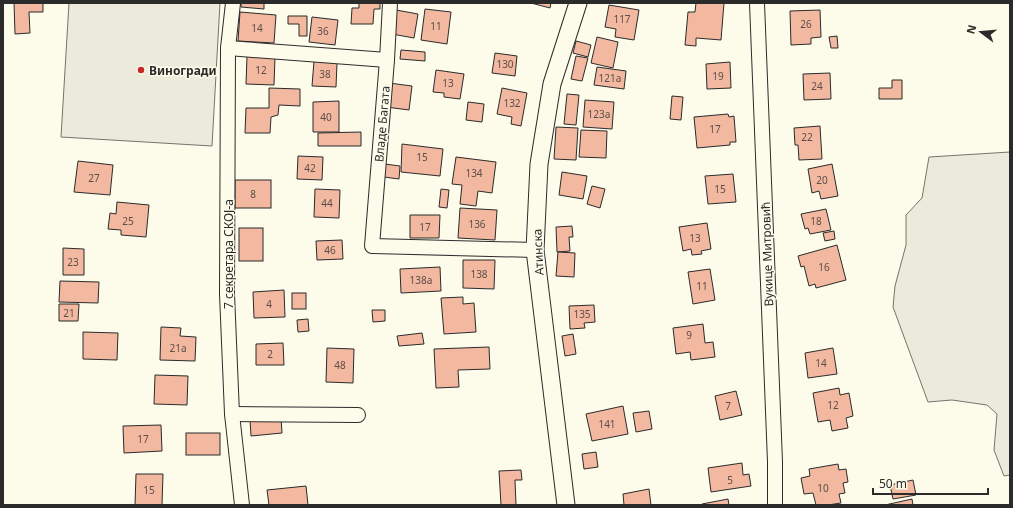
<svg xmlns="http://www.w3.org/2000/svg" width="1013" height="508" font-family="'Noto Sans',sans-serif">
<rect width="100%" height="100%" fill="#fdfbea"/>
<g fill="#ecebdb" stroke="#74746e">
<path d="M69,3H220L212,146L61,137Z"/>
<path d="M1010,152V475L1004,476L994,450L997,414L987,405L952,400L928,402L893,307L895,286L906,245V215L922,198L929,157Z"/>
</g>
<g fill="#f2b8a0" stroke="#2b2b2b">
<path d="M14,3H43V12H29L30,33L15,34Z"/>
<path d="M241,3H264V9L241,7Z"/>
<path d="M359,3H380V9H374L373,24H351L352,8H359Z"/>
<path d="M531,3H551L550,8Z"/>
<path d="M696,3H724L721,40L696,38V46L685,45L688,12H695Z"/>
<path d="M609,5L639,10L634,40L615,37L616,29L605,27Z"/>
<path d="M425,9L451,12L447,44L421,40Z"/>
<path d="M396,10L418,14L414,38L392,34Z"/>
<path d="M820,10L821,37L811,38V44L791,45L790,11Z"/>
<path d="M240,12L276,15L274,43L238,41Z"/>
<path d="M288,16H307V36H299V24H288Z"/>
<path d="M312,17L338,20L335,45L309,42Z"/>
<path d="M837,36L838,48H831L829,37Z"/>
<path d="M597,37L618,42L613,68L591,63Z"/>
<path d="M576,41L591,45L588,57L573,53Z"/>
<path d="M401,50L425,52V61L400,59Z"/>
<path d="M495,53L517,56L515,76L492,73Z"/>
<path d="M247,56L275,57L274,85L246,84Z"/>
<path d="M576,56L588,58L582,81L571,79Z"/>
<path d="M314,61L337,63L336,87L312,86Z"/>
<path d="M730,62L731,88L707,89L706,64Z"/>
<path d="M597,67L626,71L624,89L594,85Z"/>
<path d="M436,70L464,74L460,99L444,97V93L433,92Z"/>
<path d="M830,73L831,99L804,100L803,74Z"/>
<path d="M892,80H902V99H879V88H892Z"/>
<path d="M389,83L412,86L409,110L386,107Z"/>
<path d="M269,88L300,89V106L279,105L278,115L271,117L270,133H245L246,108H269Z"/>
<path d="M502,88L527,93L521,126L511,124L512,117L497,114Z"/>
<path d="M567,94L579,95L576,125L564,124Z"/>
<path d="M672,96L683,97L681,120L670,119Z"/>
<path d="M585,100L614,102L612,129L583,127Z"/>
<path d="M339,101V132H313V102Z"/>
<path d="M468,102L484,104L482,122L466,120Z"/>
<path d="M728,114L729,117L734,116L736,142H730V145L697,148L694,117Z"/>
<path d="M820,126L822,159L799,160L798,145H795L794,128Z"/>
<path d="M556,127L578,128L576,160L554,159Z"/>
<path d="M581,130L607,131L606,158L579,157Z"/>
<path d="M361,132V146H318V133Z"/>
<path d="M402,144L443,149L440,176L401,172Z"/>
<path d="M298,156L323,157L322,180L297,179Z"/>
<path d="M456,157L496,162L492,193L478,191L476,206L460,204L462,185L452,184Z"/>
<path d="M78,161L113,165L110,195L74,192Z"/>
<path d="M385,164L400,166L399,179L384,177Z"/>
<path d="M832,164L838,196L821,199L819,191L812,193L808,169Z"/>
<path d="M562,172L587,176L583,199L559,195Z"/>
<path d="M733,174L736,202L708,204L705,176Z"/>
<rect x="235" y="180" width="36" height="28"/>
<path d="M592,186L605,189L600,208L587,204Z"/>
<path d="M315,189L340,190L339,218L314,217Z"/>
<path d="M441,189L449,190L447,208L439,207Z"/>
<path d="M117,202L149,205L146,237L121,235V230L108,229L110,213L116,214Z"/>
<path d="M460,208L497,210L495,240L458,238Z"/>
<path d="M826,209L831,230L810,234L808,228L805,229L801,214Z"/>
<path d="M410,215H440L439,238H410Z"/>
<path d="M707,223L711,249L701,251L702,254L692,255L691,249L683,251L679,227Z"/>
<path d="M572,226L573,237H569L570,251L557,252L556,227Z"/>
<rect x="239" y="228" width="24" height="33"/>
<path d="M834,231L835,239L825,241L823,233Z"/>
<path d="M342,240L343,259L317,260L316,241Z"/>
<path d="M837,245L846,280L816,288L815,284L809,286L804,266L801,267L798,256Z"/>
<path d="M63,248L84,249V275H63Z"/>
<path d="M558,252L575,253L574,277L556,276Z"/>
<path d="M463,260H495L494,289L463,288Z"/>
<path d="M440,267L441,291L401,293L400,269Z"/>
<path d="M710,269L715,300L693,304L688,272Z"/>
<path d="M60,281L99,282L98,303L59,302Z"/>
<path d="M284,290L285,317L254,318L253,292Z"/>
<rect x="292" y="293" width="14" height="16"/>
<path d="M463,297V304L474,303L476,332L444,334L441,298Z"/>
<path d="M59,304H79L78,321H59Z"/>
<path d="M594,305L595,322L584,323L585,328L570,329L569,306Z"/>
<path d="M372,310H385V321L373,322Z"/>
<path d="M308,319L309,331L298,332L297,320Z"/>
<path d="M703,324L705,343L713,342L715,357L691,360L690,352L676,354L673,328Z"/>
<path d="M161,327L181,328L180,336L196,337L195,361L160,360Z"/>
<path d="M83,332L118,333L117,360L83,359Z"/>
<path d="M422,333L424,344L399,346L397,336Z"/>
<path d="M573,334L576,354L565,356L562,336Z"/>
<path d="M283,343L284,365H256V344Z"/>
<path d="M489,347L490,369L458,370L459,387L436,388L434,349Z"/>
<path d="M327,348L354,349L353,383L326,382Z"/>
<path d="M833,348L837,374L808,378L805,353Z"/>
<path d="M155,375L188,376L187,405L154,404Z"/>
<path d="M839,388L840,395L849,393L853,416L846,418L848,428L832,431L830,420L818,422L813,393Z"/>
<path d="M736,391L742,415L720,420L715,396Z"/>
<path d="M623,406L628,434L592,441L586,414Z"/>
<path d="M649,411L652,429L636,432L633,413Z"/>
<path d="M281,417L282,433L251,436L250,420Z"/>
<path d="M161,425L162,451L124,453L123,426Z"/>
<rect x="186" y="433" width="34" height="22"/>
<path d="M596,452L598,467L584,469L582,454Z"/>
<path d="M742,463L743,475L749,474L751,486L711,492L708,468Z"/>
<path d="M838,464L839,470L846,469L848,482L843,483L845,493L839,494L841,503L828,505H816L813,493L804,494L801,478L810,476L809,469Z"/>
<path d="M521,470L522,480H515L516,505H501L499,471Z"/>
<path d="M136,474H163L162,505H135Z"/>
<path d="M913,480L916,495L893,499L890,485Z"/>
<path d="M306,486L308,505H269L267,490Z"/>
<path d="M649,489L651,505H624L623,494Z"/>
<path d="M728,499L729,505H702V504Z"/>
<path d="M912,499L913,505H885Z"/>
</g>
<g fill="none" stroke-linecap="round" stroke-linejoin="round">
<defs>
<g id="minor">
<path d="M233,3L228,48L227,294L232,414L242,505"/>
<path d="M390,3L387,60L372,246L535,250"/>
<path d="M757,3L775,462V505"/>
<path d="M228,48L387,60"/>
<path d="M232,414L358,415"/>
</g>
<path id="tertiary" d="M566,505L535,250L539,164L552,84L578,3"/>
</defs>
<use href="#minor" stroke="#2b2b2b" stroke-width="16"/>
<use href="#tertiary" stroke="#2b2b2b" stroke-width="19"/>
<use href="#minor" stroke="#fdfbea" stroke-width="14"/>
<use href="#tertiary" stroke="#fdfbea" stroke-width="17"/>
</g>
<circle fill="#c62828" stroke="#fdfbea" stroke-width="1.5" cx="141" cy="70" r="4"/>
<g text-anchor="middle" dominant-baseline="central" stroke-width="3" stroke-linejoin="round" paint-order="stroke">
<g font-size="10" fill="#5d4e48">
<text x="622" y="19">117</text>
<text x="806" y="24">26</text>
<text x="436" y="26">11</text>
<text x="257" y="28">14</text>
<text x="323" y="31">36</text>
<text x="505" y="64">130</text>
<text x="261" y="70">12</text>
<text x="325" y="74">38</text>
<text x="718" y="76">19</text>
<text x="610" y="78">121a</text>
<text x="448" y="83">13</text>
<text x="817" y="86">24</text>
<text x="512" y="103">132</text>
<text x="599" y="114">123a</text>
<text x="326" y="117">40</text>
<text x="715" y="129">17</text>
<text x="807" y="137">22</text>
<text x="422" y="157">15</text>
<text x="310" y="168">42</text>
<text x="474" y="173">134</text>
<text x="94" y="178">27</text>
<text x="822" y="180">20</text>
<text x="720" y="189">15</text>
<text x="253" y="194">8</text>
<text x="327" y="203">44</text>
<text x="128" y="221">25</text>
<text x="816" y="221">18</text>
<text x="477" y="224">136</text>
<text x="425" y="227">17</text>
<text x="695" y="238">13</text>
<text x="330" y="250">46</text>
<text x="73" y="262">23</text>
<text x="824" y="267">16</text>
<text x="479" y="274">138</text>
<text x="421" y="280">138a</text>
<text x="702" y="286">11</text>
<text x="269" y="304">4</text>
<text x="69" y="313">21</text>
<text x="582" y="314">135</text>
<text x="689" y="335">9</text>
<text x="178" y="348">21a</text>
<text x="270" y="354">2</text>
<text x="821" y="363">14</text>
<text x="340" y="365">48</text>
<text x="833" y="405">12</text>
<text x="728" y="406">7</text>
<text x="607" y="424">141</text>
<text x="143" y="439">17</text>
<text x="730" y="480">5</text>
<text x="823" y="488">10</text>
<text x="149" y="490">15</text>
</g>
<g font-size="12" font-weight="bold" fill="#2b2b2b" stroke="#fdfbea" text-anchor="start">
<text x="149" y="70">Виногради</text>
</g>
<g font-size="12" fill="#2b2b2b" stroke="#fdfbea">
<text transform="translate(382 124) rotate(-85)">Владе Багата</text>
<text transform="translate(538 252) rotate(-93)">Атинска</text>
<text transform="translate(228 254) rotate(-90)">7 секретара СКОЈ-а</text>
<text transform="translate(767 254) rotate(-92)">Вукице Митровић</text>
</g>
</g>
<rect width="1013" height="508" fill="none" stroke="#2b2b2b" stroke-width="8"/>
<g transform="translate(981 32) rotate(286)" stroke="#fdfbea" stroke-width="3" paint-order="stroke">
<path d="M0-3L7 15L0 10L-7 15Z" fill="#2b2b2b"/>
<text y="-6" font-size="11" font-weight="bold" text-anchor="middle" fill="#2b2b2b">N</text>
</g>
<path d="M873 488v6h115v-6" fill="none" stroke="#2b2b2b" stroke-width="2"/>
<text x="879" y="488" font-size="12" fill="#2b2b2b" stroke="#fdfbea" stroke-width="3" paint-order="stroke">50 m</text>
</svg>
